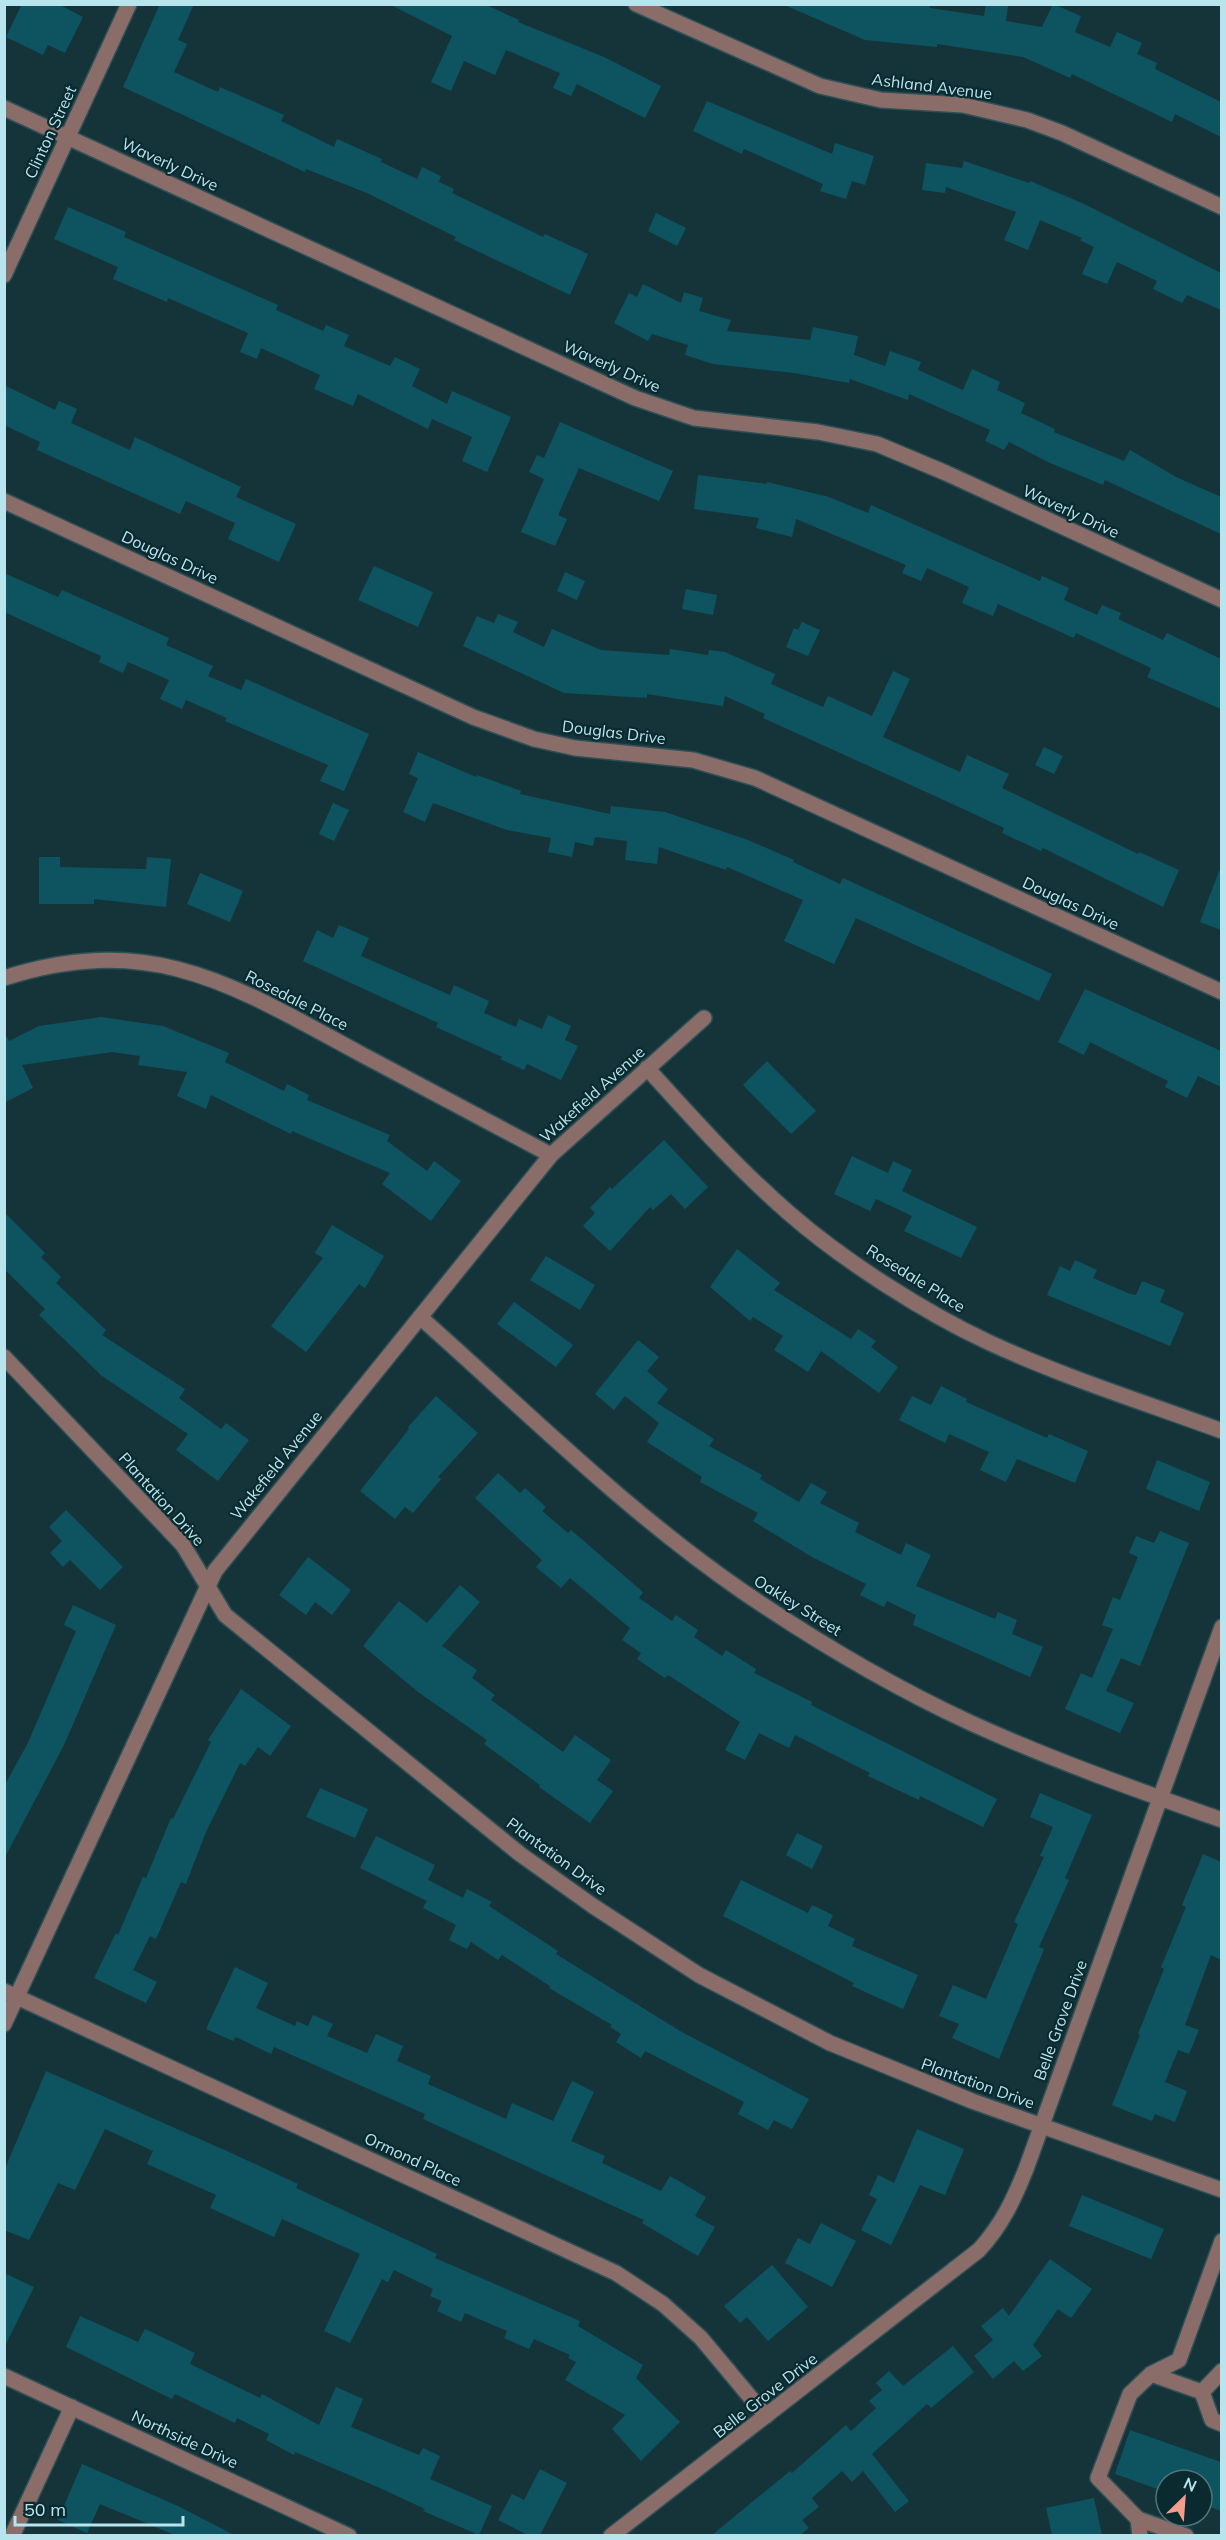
<svg xmlns="http://www.w3.org/2000/svg" width="1226" height="2540" font-family="Mulish,sans-serif">
<rect width="100%" height="100%" fill="#15343a"/>
<g fill="#0d5460">
<path d="M22,4H58L83,17L65,53L48,45L43,55L6,37Z"/>
<path d="M160,4H194L178,40L187,44L174,72L218,92L220,87L284,115L281,121L334,147L337,139L382,159L381,162L417,179L422,167L441,176L439,182L454,189L452,193L543,237L545,234L588,254L570,295L454,240L456,237L367,193L306,169L305,172L123,87Z"/>
<path d="M389,4H484L519,20L518,22L604,57L661,86L645,118L577,84L571,96L553,88L560,73L506,50L495,75L464,61L451,91L431,82L452,36Z"/>
<path d="M782,4H930V8L984,16L986,4H999L1008,6L1006,21L1042,27L1053,4L1081,16L1075,32L1110,47L1117,32L1142,43L1137,54L1157,63L1155,69L1221,102V137L1175,114L1172,122L1072,74L1070,78L1023,57L937,44V47L865,40Z"/>
<path d="M707,101L832,154L835,143L874,156L865,185L852,181L846,199L820,191L823,184L744,149L742,154L693,131Z"/>
<path d="M964,161L1029,183L1030,181L1082,203L1221,273V310L1187,295L1182,303L1153,289L1157,281L1117,262L1107,284L1082,274L1094,247L1080,240L1082,238L1040,220L1028,250L1004,240L1016,212L946,187L945,193L922,190L926,163L962,168Z"/>
<path d="M68,207L126,232L124,237L278,305L276,310L323,331L326,325L349,335L344,346L390,366L395,357L420,369L412,386L447,404L452,391L511,417L487,472L462,461L472,437L432,419L428,429L358,394L353,406L314,389L320,375L261,348L257,359L240,352L248,333L168,298L167,302L113,279L118,267L54,239Z"/>
<path d="M656,213L686,228L677,246L648,231Z"/>
<path d="M643,284L681,303L684,292L703,298L699,311L731,320L727,331L810,340L813,327L858,336L854,355L885,366L890,351L921,362L918,370L963,390L972,369L1000,382L997,390L1025,403L1021,413L1055,429L1054,432L1124,461L1130,450L1176,477L1221,497V534L1105,480L1103,485L1048,462L1009,442L1004,450L985,441L990,430L909,394L908,400L850,379L849,383L794,373L713,364L685,355L688,345L652,334L648,341L614,323L629,293L637,297Z"/>
<path d="M4,385L55,410L59,401L77,409L71,423L130,450L135,437L241,487L236,497L296,524L279,562L228,539L235,523L186,501L180,514L37,450L40,442L4,425Z"/>
<path d="M560,422L673,471L659,501L579,468L558,515L567,519L555,546L521,532L544,479L529,472L537,455L544,458Z"/>
<path d="M698,475L767,484V482L829,497L868,513L871,505L1040,581L1042,576L1069,588L1064,600L1097,615L1102,605L1121,613L1118,619L1163,640L1167,633L1221,659V709L1147,677L1151,668L1076,633L1074,638L998,604L993,616L962,603L969,587L927,568L921,581L902,573L906,565L796,519L792,537L756,528L759,518L694,509Z"/>
<path d="M374,566L433,592L418,627L358,600Z"/>
<path d="M565,572L585,581L577,600L557,591Z"/>
<path d="M4,573L58,597L62,590L169,638L166,645L213,666L208,676L241,690L246,679L369,734L344,791L320,781L328,765L225,721L227,718L186,700L182,709L160,699L169,680L128,662L123,673L99,662L101,656L4,612Z"/>
<path d="M686,589L717,595L713,615L682,609Z"/>
<path d="M498,614L518,622L513,632L544,647L552,629L601,650L669,655L670,649L708,655L709,650L725,652L775,674L771,684L823,707L828,696L872,716L893,671L910,679L883,737L960,772L967,755L1009,774L1002,788L1138,854L1139,852L1179,870L1163,907L1043,848L1041,851L1002,833L1004,828L946,801L763,718L765,714L725,696L723,706L647,694V698L564,693L463,646L477,616L494,623Z"/>
<path d="M802,622L820,630L808,656L786,647L794,628L798,630Z"/>
<path d="M1044,747L1063,756L1054,774L1035,765Z"/>
<path d="M418,752L476,777L477,775L521,791L520,794L610,814L611,806L665,812L748,840L794,860L793,862L840,884L843,878L1052,974L1039,1001L856,918L834,964L784,941L803,900L727,867L726,870L659,847L657,864L625,860L627,841L595,837L593,846L575,842L572,857L548,852L551,838L507,830L433,803L425,822L403,812L418,778L409,774Z"/>
<path d="M333,803L349,810L334,841L319,834Z"/>
<path d="M39,857H60V867L146,869L147,857L171,859L166,907L94,899V904H39Z"/>
<path d="M1219,871H1221V930L1200,922Z"/>
<path d="M200,873L243,891L230,922L187,904Z"/>
<path d="M339,925L369,938L361,956L450,995L454,985L489,1001L484,1013L516,1027L519,1019L542,1029L548,1015L571,1026L565,1040L578,1046L561,1080L527,1064L524,1070L500,1059L502,1057L436,1027L438,1023L303,961L317,930L333,938Z"/>
<path d="M1085,989L1221,1051V1087L1198,1076L1187,1098L1165,1087L1168,1081L1090,1042L1084,1055L1058,1042Z"/>
<path d="M101,1017L163,1026L229,1053L225,1062L284,1091L287,1084L309,1095L307,1100L390,1135L387,1141L427,1171L434,1161L461,1181L431,1221L382,1184L390,1173L292,1131L291,1134L211,1095L206,1109L177,1096L187,1072L138,1065L140,1056L112,1052L22,1065L33,1088L4,1103V1032L9,1041L39,1026Z"/>
<path d="M767,1061L816,1111L791,1134L743,1085Z"/>
<path d="M664,1140L708,1187L685,1209L671,1194L653,1210L650,1207L610,1251L583,1226L595,1213L590,1208L610,1187L612,1189Z"/>
<path d="M852,1156L888,1173L893,1161L912,1170L902,1191L977,1227L961,1258L904,1231L912,1216L876,1199L870,1211L834,1194Z"/>
<path d="M4,1212L45,1253L41,1257L61,1277L56,1283L106,1330L102,1335L185,1389L179,1398L221,1429L226,1423L249,1440L218,1481L176,1450L188,1434L102,1376L39,1315L45,1309L4,1269Z"/>
<path d="M332,1225L384,1256L365,1288L359,1284L306,1352L271,1326L323,1258L315,1253Z"/>
<path d="M737,1249L780,1283L774,1290L851,1339L858,1329L876,1341L871,1347L898,1367L879,1393L821,1351L808,1372L774,1350L783,1336L753,1317L750,1321L710,1287Z"/>
<path d="M546,1256L595,1285L580,1310L530,1280Z"/>
<path d="M1075,1260L1097,1270L1093,1278L1130,1294L1136,1295L1142,1281L1165,1290L1160,1302L1184,1313L1170,1346L1047,1295L1060,1266L1070,1271Z"/>
<path d="M514,1302L573,1345L556,1367L497,1324Z"/>
<path d="M638,1340L659,1357L647,1371L668,1389L657,1403L714,1439L709,1446L762,1475L760,1479L799,1502L811,1483L827,1492L820,1503L859,1523L855,1532L901,1555L906,1543L931,1555L916,1586L995,1619L998,1612L1017,1620L1012,1634L1043,1647L1030,1677L913,1625L916,1615L887,1601L884,1607L860,1595L866,1584L812,1557L753,1521L758,1513L700,1482L702,1477L647,1442L659,1423L625,1396L614,1410L595,1394Z"/>
<path d="M941,1386L967,1399L966,1402L1047,1438L1049,1434L1088,1451L1075,1483L1017,1459L1006,1482L980,1470L989,1452L949,1434L945,1443L899,1420L912,1396L931,1405Z"/>
<path d="M436,1396L478,1433L438,1477L441,1479L413,1513L405,1507L395,1519L360,1491L409,1429L408,1427Z"/>
<path d="M1157,1460L1210,1482L1199,1511L1146,1489Z"/>
<path d="M498,1473L520,1493L525,1488L546,1507L542,1511L568,1533L571,1530L643,1592L639,1598L672,1621L676,1615L698,1630L694,1637L722,1656L726,1650L756,1669L754,1673L812,1702L811,1705L997,1799L983,1827L920,1796L919,1800L868,1776L870,1773L795,1735L789,1748L759,1733L745,1760L725,1750L740,1722L668,1675L665,1678L637,1659L641,1653L622,1640L630,1628L570,1578L561,1588L536,1567L542,1560L475,1498Z"/>
<path d="M66,1510L123,1567L100,1590L70,1560L63,1567L50,1553L62,1541L49,1527Z"/>
<path d="M1160,1531L1189,1543L1140,1666L1121,1658L1106,1691L1134,1703L1120,1733L1065,1709L1081,1673L1092,1678L1113,1629L1102,1625L1113,1597L1120,1600L1138,1557L1129,1553L1136,1536L1154,1543Z"/>
<path d="M308,1557L351,1590L332,1615L315,1602L306,1615L279,1595Z"/>
<path d="M460,1585L480,1602L442,1646L477,1670L472,1678L495,1695L491,1700L563,1752L575,1735L611,1760L597,1780L613,1791L590,1823L539,1787L540,1785L484,1744L487,1740L418,1692L363,1646L399,1601L427,1623Z"/>
<path d="M73,1605L116,1625L64,1745L4,1859V1786L27,1745L76,1631L64,1625Z"/>
<path d="M241,1689L291,1726L270,1756L258,1747L245,1766L240,1763L206,1832L186,1884L181,1882L156,1939L150,1936L133,1970L157,1982L146,2003L94,1978L116,1933L118,1935L143,1877L146,1878L171,1818L173,1819L211,1742L208,1740Z"/>
<path d="M320,1788L368,1809L355,1838L306,1817Z"/>
<path d="M1040,1793L1092,1815L1065,1878L1069,1880L1039,1947L1044,1949L999,2059L952,2038L959,2024L939,2016L953,1985L986,1999L1018,1924L1014,1922L1044,1857L1040,1856L1053,1827L1030,1817Z"/>
<path d="M797,1833L823,1846L812,1869L786,1855Z"/>
<path d="M376,1836L435,1865L428,1880L463,1898L467,1889L492,1902L489,1906L558,1951L556,1954L680,2031L809,2099L792,2129L774,2120L768,2130L738,2114L744,2102L645,2051L641,2058L616,2042L621,2034L610,2027L612,2025L549,1988L550,1986L502,1955L498,1960L471,1942L467,1949L449,1940L456,1925L423,1908L427,1901L360,1868Z"/>
<path d="M1203,1854L1221,1862V1960L1211,1955L1185,2025L1199,2030L1189,2054L1178,2050L1165,2082L1187,2091L1175,2122L1155,2114L1152,2121L1112,2105L1140,2035L1138,2034L1164,1969L1161,1967L1186,1907L1182,1905Z"/>
<path d="M741,1880L808,1913L812,1905L833,1915L828,1926L855,1939L852,1946L918,1975L903,2009L852,1986L854,1983L723,1916Z"/>
<path d="M235,1967L268,1983L256,2008L295,2026L297,2021L308,2026L313,2015L333,2024L327,2036L367,2053L376,2034L403,2046L397,2061L431,2076L428,2084L506,2119L512,2103L553,2121L572,2081L594,2092L571,2141L605,2156L602,2163L661,2191L670,2176L706,2197L695,2216L715,2227L698,2256L642,2223L644,2220L423,2119L425,2114L274,2047L271,2054L236,2037L233,2041L206,2029Z"/>
<path d="M46,2071L229,2152L298,2184L296,2188L437,2254L435,2258L580,2321L578,2326L643,2365L636,2378L680,2422L641,2461L612,2429L625,2415L565,2380L576,2362L568,2358L570,2355L534,2339L529,2349L504,2338L507,2331L465,2313L461,2322L437,2311L442,2301L430,2296L433,2289L394,2270L388,2282L382,2279L350,2343L324,2331L360,2254L282,2219L274,2237L210,2208L216,2195L147,2164L153,2151L105,2129L75,2190L58,2183L29,2240L4,2230V2171Z"/>
<path d="M917,2129L964,2149L945,2195L920,2185L891,2245L861,2230L877,2199L869,2195L878,2175L894,2183Z"/>
<path d="M1082,2195L1164,2229L1151,2259L1069,2226Z"/>
<path d="M821,2223L856,2241L832,2287L785,2263L798,2238L810,2244Z"/>
<path d="M1050,2259L1092,2289L1071,2318L1058,2309L1033,2345L1042,2356L1023,2371L1014,2361L993,2379L974,2356L993,2340L981,2326L1003,2308L1009,2316Z"/>
<path d="M772,2265L808,2307L768,2341L747,2317L740,2323L724,2306Z"/>
<path d="M4,2273L34,2287L4,2348Z"/>
<path d="M80,2316L138,2342L145,2329L195,2353L190,2364L260,2398L262,2394L319,2425L336,2387L363,2399L351,2427L419,2455L423,2448L440,2456L430,2479L492,2506L479,2535L423,2511L425,2509L380,2488L295,2452L294,2455L266,2440L269,2434L237,2418L235,2423L175,2394L172,2399L66,2347Z"/>
<path d="M953,2346L974,2372L931,2408L927,2404L872,2454L909,2501L895,2512L863,2471L852,2482L842,2471L812,2498L819,2507L802,2520L809,2528L800,2535H712L790,2471L792,2473L846,2425L851,2431L876,2408L869,2401L882,2390L876,2383L889,2371L903,2386Z"/>
<path d="M1130,2430L1221,2462V2511L1202,2504V2480H1166V2492L1115,2474Z"/>
<path d="M82,2464L178,2506L234,2535H175L100,2504L87,2533L58,2520Z"/>
<path d="M540,2469L567,2483L540,2535H528L498,2520L512,2494L524,2500Z"/>
<path d="M1094,2498L1102,2535H1052L1046,2508Z"/>
</g>
<g fill="none" stroke-linecap="round" stroke-linejoin="round">
<defs>
<g id="minor">
<path d="M636,4L820,86L881,100L963,105L1027,120L1062,133L1222,207"/>
<path d="M4,108L635,398L694,418L818,432L877,444L946,473L1222,600"/>
<path d="M4,275L129,4"/>
<path d="M4,501L473,717L534,739L575,748L693,760L755,778L1222,992"/>
<path d="M4,978C152,931 233,985 359,1053C423,1087 487,1121 551,1155"/>
<path d="M647,1068C693,1119 738,1169 790,1214C844,1261 924,1312 988,1342C1063,1377 1143,1402 1222,1431"/>
<path d="M420,1317C525,1410 626,1511 742,1591C814,1640 891,1686 971,1723C1052,1760 1137,1790 1222,1820"/>
<path d="M4,1357L183,1545L225,1615L520,1854L593,1906L699,1975L830,2043L972,2101L1222,2190"/>
<path d="M4,1991L616,2273L663,2304L701,2338L766,2416"/>
<path d="M4,2024L215,1571L551,1155L704,1018"/>
<path d="M1151,2374L1202,2392"/>
<path d="M4,2376L349,2536"/>
<path d="M1202,2392L1212,2420L1222,2424"/>
<path d="M1202,2392L1222,2371"/>
<path d="M1138,2519L1186,2536"/>
<path d="M12,2536L72,2407"/>
<path d="M611,2536L979,2250C1002,2225 1014,2199 1026,2169L1222,1627"/>
<path d="M1140,2536L1138,2519L1098,2478L1130,2394L1151,2374L1179,2360L1222,2241"/>
</g>
</defs>
<use href="#minor" stroke="#2f5057" stroke-width="18"/>
<use href="#minor" stroke="#8a6d68" stroke-width="15"/>
</g>
<g text-anchor="middle" dominant-baseline="central" stroke-width="4.5" stroke-linejoin="round" paint-order="stroke">
<g font-size="16" fill="#b8e4ee" stroke="#0a2a2f">
<text transform="translate(932 86) rotate(7)">Ashland Avenue</text>
<text transform="translate(50 132) rotate(-65)">Clinton Street</text>
<text transform="translate(170 164) rotate(25)">Waverly Drive</text>
<text transform="translate(612 366) rotate(24)">Waverly Drive</text>
<text transform="translate(1071 511) rotate(25)">Waverly Drive</text>
<text transform="translate(170 557) rotate(25)">Douglas Drive</text>
<text transform="translate(614 732) rotate(7)">Douglas Drive</text>
<text transform="translate(1071 903) rotate(25)">Douglas Drive</text>
<text transform="translate(297 1000) rotate(27)">Rosedale Place</text>
<text transform="translate(592 1094) rotate(-42)">Wakefield Avenue</text>
<text transform="translate(916 1278) rotate(32)">Rosedale Place</text>
<text transform="translate(276 1465) rotate(-51)">Wakefield Avenue</text>
<text transform="translate(162 1499) rotate(48)">Plantation Drive</text>
<text transform="translate(798 1605) rotate(32)">Oakley Street</text>
<text transform="translate(557 1856) rotate(36)">Plantation Drive</text>
<text transform="translate(1060 2020) rotate(-70)">Belle Grove Drive</text>
<text transform="translate(978 2083) rotate(20)">Plantation Drive</text>
<text transform="translate(413 2159) rotate(25)">Ormond Place</text>
<text transform="translate(765 2395) rotate(-38)">Belle Grove Drive</text>
<text transform="translate(185 2439) rotate(25)">Northside Drive</text>
</g>
</g>
<rect width="1226" height="2540" fill="none" stroke="#b8e4ee" stroke-width="12"/>
<g transform="translate(1184 2498) rotate(25)"><circle r="28" fill="#0a2a2f" stroke="#50747b" stroke-width="1.5"/>
<path d="M0-4.5L10 22L0 15L-10 22Z" fill="#f49d8c"/>
<text y="-9" font-size="16" font-weight="bold" text-anchor="middle" fill="#b8e4ee">N</text>
</g>
<path d="M15 2516v9h168v-9" fill="none" stroke="#b8e4ee" stroke-width="3"/>
<text x="24" y="2516" font-size="18" fill="#b8e4ee" stroke="#0a2a2f" stroke-width="4.5" paint-order="stroke">50 m</text>
</svg>
